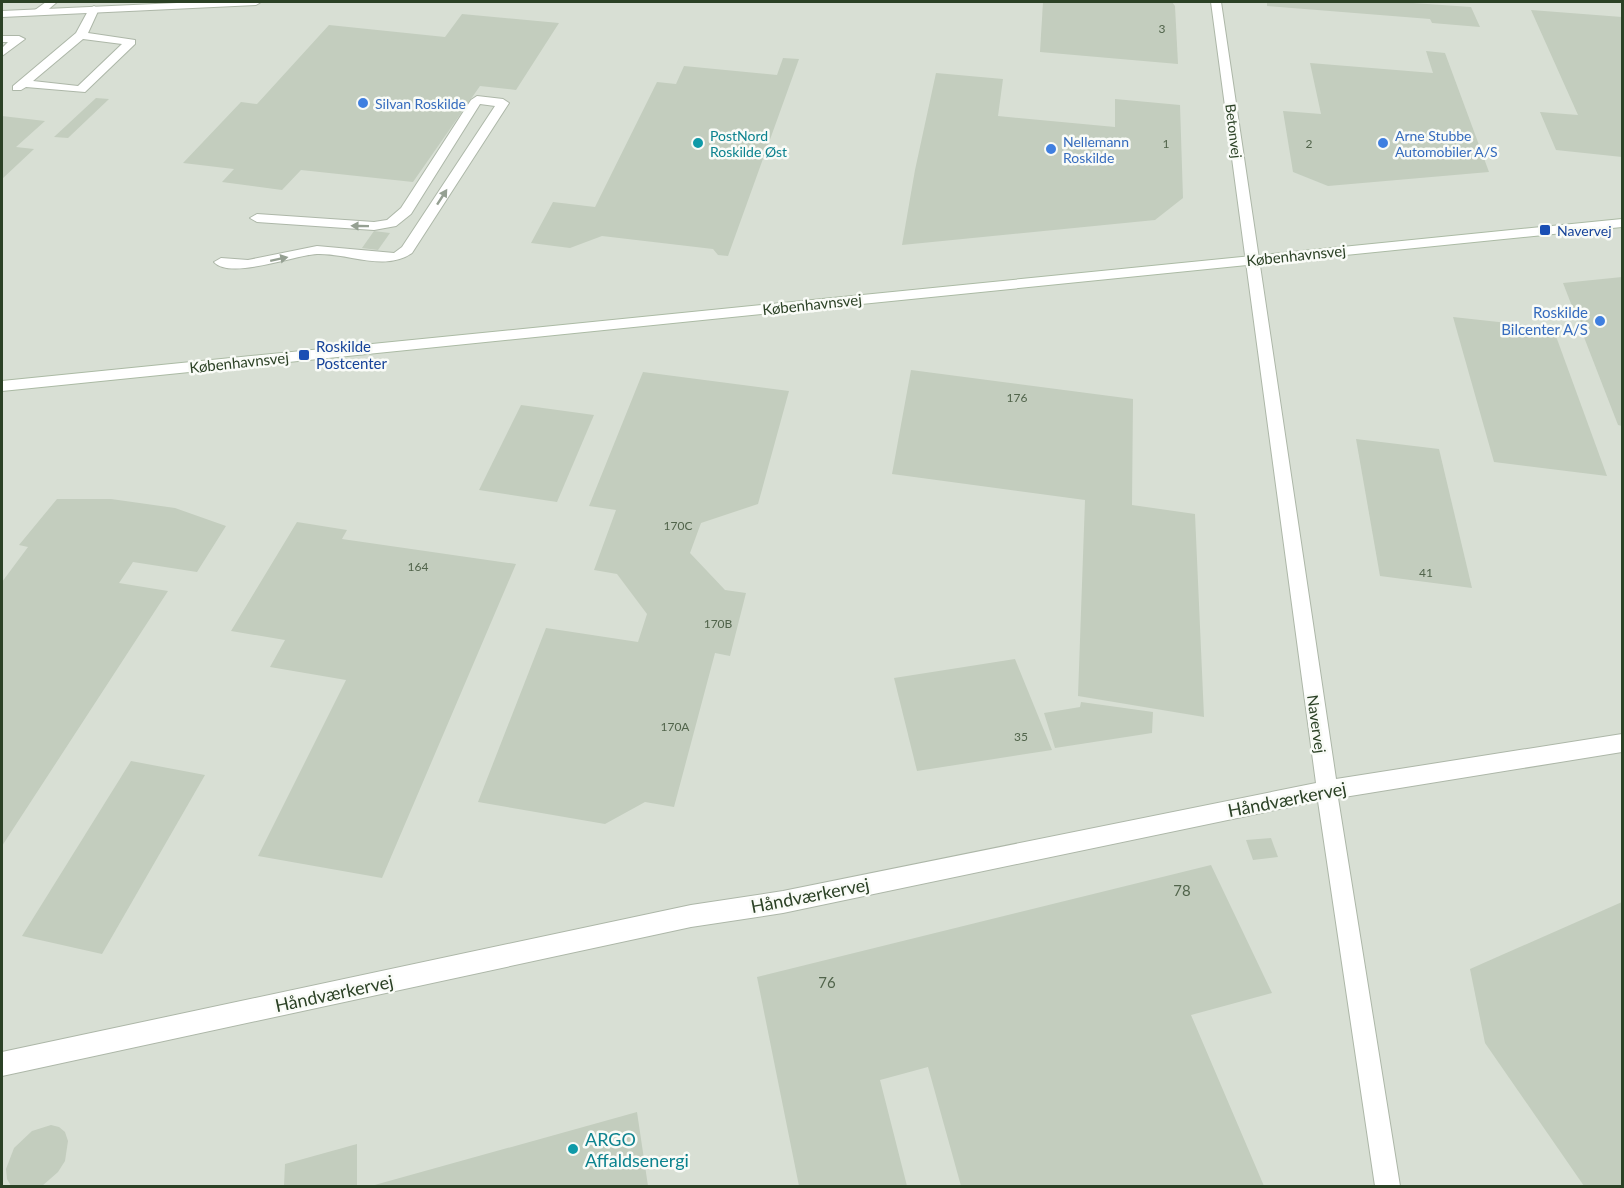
<svg xmlns="http://www.w3.org/2000/svg" width="1624" height="1188" font-family="Lato,sans-serif">
<rect width="100%" height="100%" fill="#eaefe6"/>
<rect fill="#d8dfd4" x="2" y="2" width="1620" height="1184"/>
<g fill="#c3cdbe">
<path d="M1043,2H1172L1175,6L1178,64L1040,52Z"/>
<path d="M1267,2H1398L1471,7L1480,27L1432,23L1430,19L1267,6Z"/>
<path d="M1531,10L1622,17V157L1556,150L1540,112L1578,115Z"/>
<path d="M462,14L559,23L516,90L480,86L413,182L301,170L282,190L222,182L234,169L183,163L241,102L257,104L329,25L445,37Z"/>
<path d="M1426,51L1445,53L1489,172L1328,186L1293,172L1283,111L1321,114L1310,63L1433,73Z"/>
<path d="M783,58L799,59L728,256L718,255L713,249L602,236L570,248L531,243L553,202L595,207L657,82L676,84L684,66L777,75Z"/>
<path d="M936,73L1003,79L998,116L1115,127V99L1180,105L1183,198L1155,220L902,245L915,170Z"/>
<path d="M96,98L109,99L68,138L54,137Z"/>
<path d="M2,116L45,121L16,147L34,149L2,179Z"/>
<path d="M374,231L390,233L378,250L362,248Z"/>
<path d="M1622,277V426L1618,425L1563,283Z"/>
<path d="M1453,317L1553,328L1607,476L1494,462Z"/>
<path d="M911,370L1133,399L1132,505L1195,514L1204,717L1078,696L1085,500L892,474Z"/>
<path d="M643,372L789,391L758,504L701,523L690,553L725,590L746,593L730,656L715,653L674,807L645,802L605,824L478,802L546,628L638,642L647,614L617,574L594,570L616,510L589,506Z"/>
<path d="M521,405L594,415L557,502L479,490Z"/>
<path d="M1356,439L1439,449L1472,588L1380,576Z"/>
<path d="M57,499H111L175,508L226,526L197,572L133,562L119,583L168,591L2,846V582L28,547L19,545Z"/>
<path d="M297,522L347,530L342,539L516,564L382,878L258,856L346,680L270,667L285,640L231,631Z"/>
<path d="M1015,659L1052,750L917,771L894,678Z"/>
<path d="M1081,702L1153,712L1152,733L1055,748L1044,713L1080,707Z"/>
<path d="M131,761L205,775L102,954L22,936Z"/>
<path d="M1271,838L1278,857L1253,860L1246,840Z"/>
<path d="M1211,865L1272,993L1191,1015L1264,1186H961L928,1067L880,1080L907,1186H799L757,977Z"/>
<path d="M1622,902V1186H1584L1485,1043L1470,969Z"/>
<path d="M637,1112L648,1186H371Z"/>
<path d="M51,1125L59,1127L65,1132L68,1141L65,1161L58,1172L42,1186H11L7,1179L6,1169L14,1148L32,1131Z"/>
<path d="M357,1144V1186H284L285,1164Z"/>
</g>
<g fill="none" stroke-linecap="round" stroke-linejoin="round">
<defs>
<g id="lane">
<path d="M46,2H57L43,14H35V10Z"/>
<path d="M94,6L99,9L88,33L135,40V44L85,92L26,87L21,90H13V86L76,33L89,9ZM83,39L122,44L78,86L33,81Z"/>
<path d="M2,36H19L25,39L2,56V48L8,42H2Z"/>
<path d="M477,96L503,99L509,103L412,253C385,272 348,253 317,254C295,255 230,280 214,262L221,258L248,260L317,246L394,253L402,247L495,106L480,104L411,214L396,226L374,230L257,222L250,218L257,214L374,222L387,220L401,208L471,100Z"/>
</g>
<g id="street">
<path d="M199,2H261L256,5L2,17V11Z"/>
<path d="M1211,2H1221L1336,779L1622,734V752L1338,798L1400,1186H1375L1318,801L783,913L691,927L2,1076V1052L691,905L783,891L1316,783Z"/>
</g>
<path id="secondary" d="M1622,219V227L2,391V381Z"/>
</defs>
<use href="#lane" stroke="#adb7a8" stroke-width="2"/>
<use href="#street" stroke="#adb7a8" stroke-width="2"/>
<use href="#secondary" stroke="#abbaa4" stroke-width="2"/>
<use href="#lane" fill="#fff" fill-rule="evenodd"/>
<use href="#street" fill="#fff" fill-rule="evenodd"/>
<use href="#secondary" fill="#fff" fill-rule="evenodd"/>
</g>
<defs><path id="oneway-solid" d="M-6-.8H1V-3.2L6.5 0L1 3.2V.8H-6Z" transform="scale(1.5)"/></defs>
<g fill="#95a092">
<use href="#oneway-solid" transform="translate(442 197) rotate(-57)"/>
<use href="#oneway-solid" transform="translate(360 226) rotate(-179)"/>
<use href="#oneway-solid" transform="translate(279 259) rotate(-12)"/>
</g>
<g fill="#3f7fe0" stroke="#f9fbf7" stroke-width="2">
<circle cx="363" cy="103" r="6"/>
<circle cx="1383" cy="143" r="6"/>
<circle cx="1051" cy="149" r="6"/>
<circle cx="1600" cy="321" r="6"/>
</g>
<g fill="#0f9aa8" stroke="#f9fbf7" stroke-width="2">
<circle cx="698" cy="143" r="6"/>
<circle cx="573" cy="1149" r="6"/>
</g>
<g fill="#1a4fb4" stroke="#f9fbf7" stroke-width="2">
<rect x="1539" y="224" width="12" height="12" rx="3"/>
<rect x="298" y="349" width="12" height="12" rx="3"/>
</g>
<g text-anchor="middle" dominant-baseline="central" stroke-width="5" stroke-linejoin="round" paint-order="stroke">
<g font-size="12" fill="#51644b">
<text x="1162" y="28">3</text>
<text x="1166" y="143">1</text>
<text x="1309" y="143">2</text>
<text x="1017" y="397">176</text>
<text x="678" y="525">170C</text>
<text x="418" y="566">164</text>
<text x="1426" y="572">41</text>
<text x="718" y="623">170B</text>
<text x="675" y="726">170A</text>
<text x="1021" y="736">35</text>
</g>
<g font-size="14" fill="#366cbe" stroke="#f9fbf7" text-anchor="start">
<text x="375" y="103">Silvan Roskilde</text>
<text x="1395" y="135">Arne Stubbe<tspan x="1395" dy="16">Automobiler A/S</tspan></text>
<text x="1063" y="141">Nellemann<tspan x="1063" dy="16">Roskilde</tspan></text>
</g>
<g font-size="14" fill="#2b4125" stroke="#f9fbf7">
<text transform="translate(1234 131) rotate(83)">Betonvej</text>
</g>
<g font-size="14" fill="#0d838f" stroke="#f9fbf7" text-anchor="start">
<text x="710" y="135">PostNord<tspan x="710" dy="16">Roskilde Øst</tspan></text>
</g>
<g font-size="14" fill="#164399" stroke="#f9fbf7" text-anchor="start">
<text x="1557" y="230">Navervej</text>
</g>
<g font-size="15" fill="#2b4125" stroke="#f9fbf7">
<text transform="translate(1296 255) rotate(-6)">Københavnsvej</text>
<text transform="translate(812 304) rotate(-6)">Københavnsvej</text>
<text transform="translate(239 362) rotate(-6)">Københavnsvej</text>
<text transform="translate(1317 724) rotate(82)">Navervej</text>
</g>
<g font-size="15" fill="#366cbe" stroke="#f9fbf7" text-anchor="end">
<text x="1588" y="312">Roskilde<tspan x="1588" dy="17">Bilcenter A/S</tspan></text>
</g>
<g font-size="15" fill="#164399" stroke="#f9fbf7" text-anchor="start">
<text x="316" y="346">Roskilde<tspan x="316" dy="17">Postcenter</tspan></text>
</g>
<g font-size="15" fill="#51644b">
<text x="1182" y="890">78</text>
<text x="827" y="982">76</text>
</g>
<g font-size="18" fill="#2b4125" stroke="#f9fbf7">
<text transform="translate(1287 799) rotate(-11)">Håndværkervej</text>
<text transform="translate(810 895) rotate(-11)">Håndværkervej</text>
<text transform="translate(334 993) rotate(-12)">Håndværkervej</text>
</g>
<g font-size="18" fill="#0d838f" stroke="#f9fbf7" text-anchor="start">
<text x="585" y="1139">ARGO<tspan x="585" dy="21">Affaldsenergi</tspan></text>
</g>
</g>
<rect width="1624" height="1188" fill="none" stroke="#2b4125" stroke-width="6"/>
</svg>
